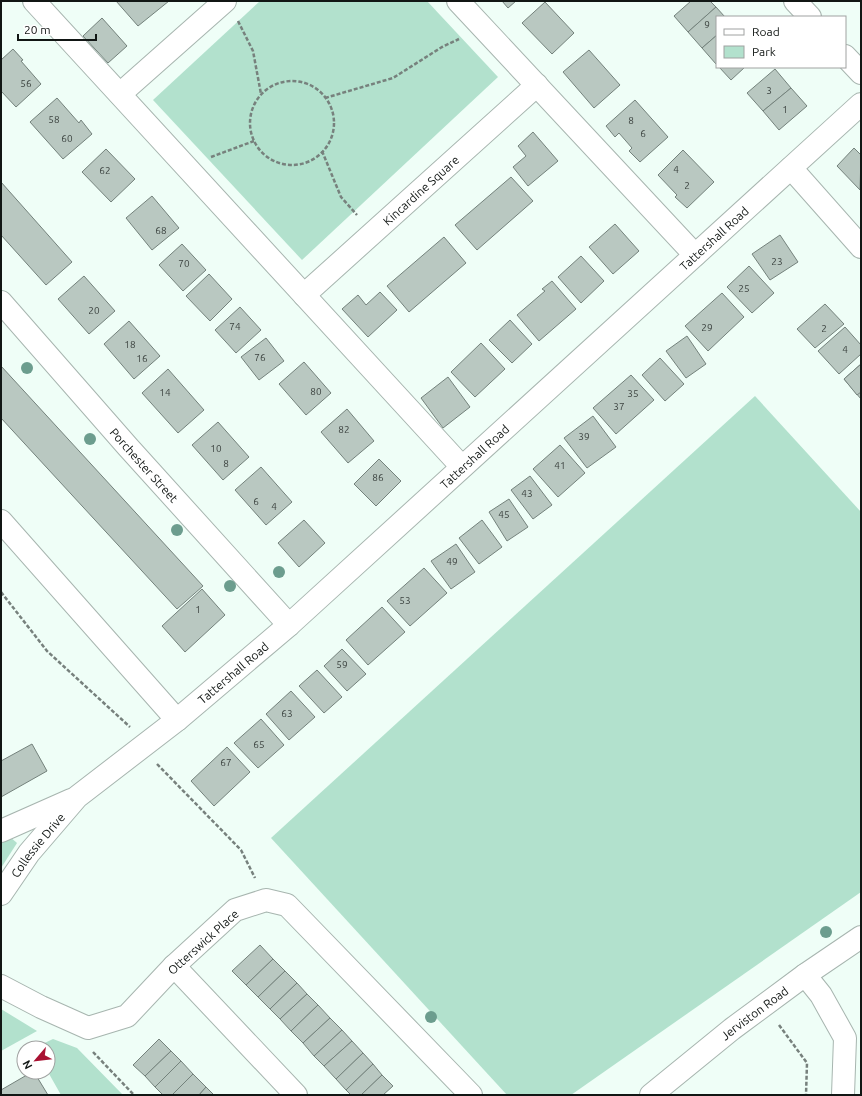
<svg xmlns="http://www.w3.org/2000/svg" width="862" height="1096" font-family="Ubuntu,sans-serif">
<rect width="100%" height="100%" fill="#effef7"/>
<g fill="#b2e1cd">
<path d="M260,1H427L498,77L302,260L153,100Z"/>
<path d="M755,396L861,512V892L571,1095H507L271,838Z"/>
<path d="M9,836L17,843L1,868V841Z"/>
<path d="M1,1009L37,1031L1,1051Z"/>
<path d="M53,1039L77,1048L123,1095H61L48,1072V1048H34Z"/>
</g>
<g fill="#b9c8c1" stroke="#74827c">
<path d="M116,1H169L138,26Z"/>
<path d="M502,1H516L508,8Z"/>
<path d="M691,1H710L716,7L688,32L674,16Z"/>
<path d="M545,2L574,33L552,54L522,23Z"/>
<path d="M716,7L725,17H717V35L702,48L688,32Z"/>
<path d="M102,18L127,46L108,63L83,36Z"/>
<path d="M717,35V63L716,64L702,48Z"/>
<path d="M13,49L23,60L21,61L41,84L16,107L1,91V60Z"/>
<path d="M589,50L620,85L594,108L563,72Z"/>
<path d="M719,67H745L731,80Z"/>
<path d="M775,69L791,88L763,111L747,93Z"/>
<path d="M791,88L807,106L779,130L763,111Z"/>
<path d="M57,98L79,123L81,120L92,134L63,159L30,122Z"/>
<path d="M635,100L668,137L640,162L629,151L632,148L619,133L615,137L606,126Z"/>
<path d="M533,132L558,161L528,186L513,167L526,156L518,146Z"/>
<path d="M854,148L861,155L860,190L837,166Z"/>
<path d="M106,149L135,179L111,202L82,172Z"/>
<path d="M683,150L714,182L687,208L675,197L677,195L658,175Z"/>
<path d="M511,177L533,201L477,250L455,225Z"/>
<path d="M1,182L72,262L46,285L1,235Z"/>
<path d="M152,196L179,228L152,250L126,218Z"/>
<path d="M615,224L639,251L613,274L589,247Z"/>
<path d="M780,235L798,262L770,280L752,254Z"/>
<path d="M444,237L466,263L409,312L387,286Z"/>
<path d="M182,244L206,270L183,291L159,265Z"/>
<path d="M581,256L604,281L581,303L558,277Z"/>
<path d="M749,266L774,293L752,313L727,287Z"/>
<path d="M209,274L232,299L210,321L186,296Z"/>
<path d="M84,276L115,311L89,334L58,299Z"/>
<path d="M552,281L576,309L539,341L517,315L545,291L542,289Z"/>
<path d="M380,292L397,310L368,337L342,309L358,295L366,305Z"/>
<path d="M722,293L744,317L708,351L685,326Z"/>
<path d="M825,304L844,324L815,348L797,329Z"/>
<path d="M240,307L261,330L236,353L215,330Z"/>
<path d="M510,320L532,344L512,363L489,340Z"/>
<path d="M129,321L160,356L134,379L104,344Z"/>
<path d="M845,327L861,345V354L839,374L818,351Z"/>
<path d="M687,336L706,364L686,378L666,351Z"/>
<path d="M266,338L284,361L259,380L241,357Z"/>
<path d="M481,343L505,369L475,397L451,372Z"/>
<path d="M660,358L684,384L665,401L642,375Z"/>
<path d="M304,362L331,393L306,415L279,384Z"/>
<path d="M861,364V399L844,379Z"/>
<path d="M861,364V392L857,395L844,379Z"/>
<path d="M1,366L203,586L177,609L1,418Z"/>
<path d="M168,369L204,410L178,433L142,393Z"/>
<path d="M631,375L654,400L616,434L593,408Z"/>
<path d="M448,377L470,407L443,428L421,398Z"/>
<path d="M347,409L374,441L348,463L321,432Z"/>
<path d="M593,416L616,447L587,468L564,438Z"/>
<path d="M218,422L249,457L223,480L192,445Z"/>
<path d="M560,445L585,473L558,497L533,469Z"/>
<path d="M379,459L401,481L376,506L354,484Z"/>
<path d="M261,467L292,502L266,525L235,490Z"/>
<path d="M530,476L552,505L533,519L511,490Z"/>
<path d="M509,499L528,527L507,541L489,512Z"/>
<path d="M304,520L325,543L299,567L278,543Z"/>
<path d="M482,520L502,547L479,564L459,538Z"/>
<path d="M456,544L475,572L451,589L431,561Z"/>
<path d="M424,568L447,593L410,626L387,601Z"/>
<path d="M202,589L225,615L185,652L162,626Z"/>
<path d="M382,607L405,632L368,665L346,640Z"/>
<path d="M342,649L366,674L347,691L324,666Z"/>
<path d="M317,670L342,697L324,713L299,686Z"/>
<path d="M291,691L315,717L289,740L266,714Z"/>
<path d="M261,719L284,745L258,768L234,743Z"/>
<path d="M32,744L47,771L1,797V761Z"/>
<path d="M227,747L250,772L214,806L191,781Z"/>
<path d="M260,945L273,959L246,985L232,971Z"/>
<path d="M273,959L285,971L258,997L246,985Z"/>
<path d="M285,971L297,983L270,1009L258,997Z"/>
<path d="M297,983L307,994L280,1019L270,1009Z"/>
<path d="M307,994L318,1005L291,1031L280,1019Z"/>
<path d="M318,1005L330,1018L303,1043L291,1031Z"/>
<path d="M330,1018L342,1030L314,1056L303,1043Z"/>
<path d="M342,1030L352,1041L324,1066L314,1056Z"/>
<path d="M159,1039L171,1051L145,1076L133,1065Z"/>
<path d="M352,1041L363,1053L336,1079L324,1066Z"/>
<path d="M171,1051L181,1061L155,1087L145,1076Z"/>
<path d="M363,1053L373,1064L346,1090L336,1079Z"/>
<path d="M181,1061L193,1074L172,1095H163L155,1087Z"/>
<path d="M373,1064L382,1075L361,1095H351L346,1090Z"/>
<path d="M32,1072H34L48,1095H1V1090Z"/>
<path d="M193,1074L206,1087L199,1095H172Z"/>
<path d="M382,1075L393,1086L383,1095H361Z"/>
<path d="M206,1087L214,1095H199Z"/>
</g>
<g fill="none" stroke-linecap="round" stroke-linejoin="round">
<defs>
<g id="minor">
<path d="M34,1L462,467"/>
<path d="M458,1L695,255"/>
<path d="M795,1L810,17"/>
<path d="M845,56L861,73"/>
<path d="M120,94L225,1"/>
<path d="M791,168L861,247"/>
<path id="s1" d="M304,295L537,85"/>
<path id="s2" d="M1,302L128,447L289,625"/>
<path d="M1,521L177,720"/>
<path d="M1,831L71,800"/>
<path id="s3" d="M1,894L29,853L77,797L177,720L289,625L861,104"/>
<path d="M174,966L296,1095"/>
<path d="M805,975L821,995L845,1038L843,1095"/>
<path d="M1,986L41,1007L88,1028L127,1016L174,966L235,910L266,900L287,905L471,1095"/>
<path id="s4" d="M651,1095L732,1029L805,975L861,937"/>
</g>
</defs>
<use href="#minor" stroke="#a7b5af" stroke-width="24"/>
<g stroke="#77817d" stroke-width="2.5" stroke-dasharray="4 2" stroke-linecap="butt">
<path d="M238,21L253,51L261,94"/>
<circle cx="292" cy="123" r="42"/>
<path d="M325,98L393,78L442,47L459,39"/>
<path d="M322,151L341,197L357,215"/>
<path d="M211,157L254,141"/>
<path d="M1,592L47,651L130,727"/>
<path d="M157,764L241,850L255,878"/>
<path d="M779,1025L807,1063L806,1095"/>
<path d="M93,1052L134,1095"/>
</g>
<use href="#minor" stroke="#fff" stroke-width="22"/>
</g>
<g fill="#6c9d8e">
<circle cx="27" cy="368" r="6"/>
<circle cx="90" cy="439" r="6"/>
<circle cx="177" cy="530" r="6"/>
<circle cx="279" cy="572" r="6"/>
<circle cx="230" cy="586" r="6"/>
<circle cx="826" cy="932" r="6"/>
<circle cx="431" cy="1017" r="6"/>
</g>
<g text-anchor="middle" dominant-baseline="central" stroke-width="3" stroke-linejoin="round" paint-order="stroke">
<g font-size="10" fill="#3b423f">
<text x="707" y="24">9</text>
<text x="26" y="83">56</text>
<text x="769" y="90">3</text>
<text x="785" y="109">1</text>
<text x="54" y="119">58</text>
<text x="631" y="120">8</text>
<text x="643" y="133">6</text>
<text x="67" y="138">60</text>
<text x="676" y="169">4</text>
<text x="105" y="170">62</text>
<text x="687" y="185">2</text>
<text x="161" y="230">68</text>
<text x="777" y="261">23</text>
<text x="184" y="263">70</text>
<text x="744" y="288">25</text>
<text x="94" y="310">20</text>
<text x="235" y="326">74</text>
<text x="707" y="327">29</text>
<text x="824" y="328">2</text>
<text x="130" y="344">18</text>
<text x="845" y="349">4</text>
<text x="260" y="357">76</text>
<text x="142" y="358">16</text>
<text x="316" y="391">80</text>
<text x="165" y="392">14</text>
<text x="633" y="393">35</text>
<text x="619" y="406">37</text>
<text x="344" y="429">82</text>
<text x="584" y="436">39</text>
<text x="216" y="448">10</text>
<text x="226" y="463">8</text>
<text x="560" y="465">41</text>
<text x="378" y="477">86</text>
<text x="527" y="493">43</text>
<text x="256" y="501">6</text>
<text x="274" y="506">4</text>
<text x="504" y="514">45</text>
<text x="452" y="561">49</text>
<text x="405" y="600">53</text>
<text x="198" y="609">1</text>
<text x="342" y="664">59</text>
<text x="287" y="713">63</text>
<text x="259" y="744">65</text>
<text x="226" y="762">67</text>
</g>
<g font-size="12" fill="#111614" stroke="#fff">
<text stroke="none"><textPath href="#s1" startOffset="157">Kincardine Square</textPath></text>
<text stroke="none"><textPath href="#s3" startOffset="971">Tattershall Road</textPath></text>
<text stroke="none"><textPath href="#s3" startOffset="647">Tattershall Road</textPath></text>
<text stroke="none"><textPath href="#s2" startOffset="217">Porchester Street</textPath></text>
<text stroke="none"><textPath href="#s3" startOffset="323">Tattershall Road</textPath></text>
<text stroke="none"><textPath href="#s3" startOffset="61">Collessie Drive</textPath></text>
<text transform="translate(203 942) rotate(-42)">Otterswick Place</text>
<text stroke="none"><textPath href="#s4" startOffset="132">Jerviston Road</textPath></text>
</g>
</g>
<rect width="862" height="1096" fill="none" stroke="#111614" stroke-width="4"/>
<rect x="716" y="16" width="130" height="52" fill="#ffffff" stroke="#a0a2a1"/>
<rect x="724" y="29" width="20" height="6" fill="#ffffff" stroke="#a0a2a1"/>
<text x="752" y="36" font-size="12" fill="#111614">Road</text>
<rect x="724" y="46" width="20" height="12" fill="#b2e1cd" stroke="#a0a2a1"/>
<text x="752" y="56" font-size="12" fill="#111614">Park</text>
<g transform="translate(36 1060) rotate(242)"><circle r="19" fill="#ffffff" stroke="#a0a2a1"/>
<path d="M0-3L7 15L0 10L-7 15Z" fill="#a91233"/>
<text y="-6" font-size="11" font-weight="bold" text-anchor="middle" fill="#111614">N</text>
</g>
<path d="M18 34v6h78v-6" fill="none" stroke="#111614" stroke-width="2"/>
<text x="24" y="34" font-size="12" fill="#111614" stroke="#ffffff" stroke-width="3" paint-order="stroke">20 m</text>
</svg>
